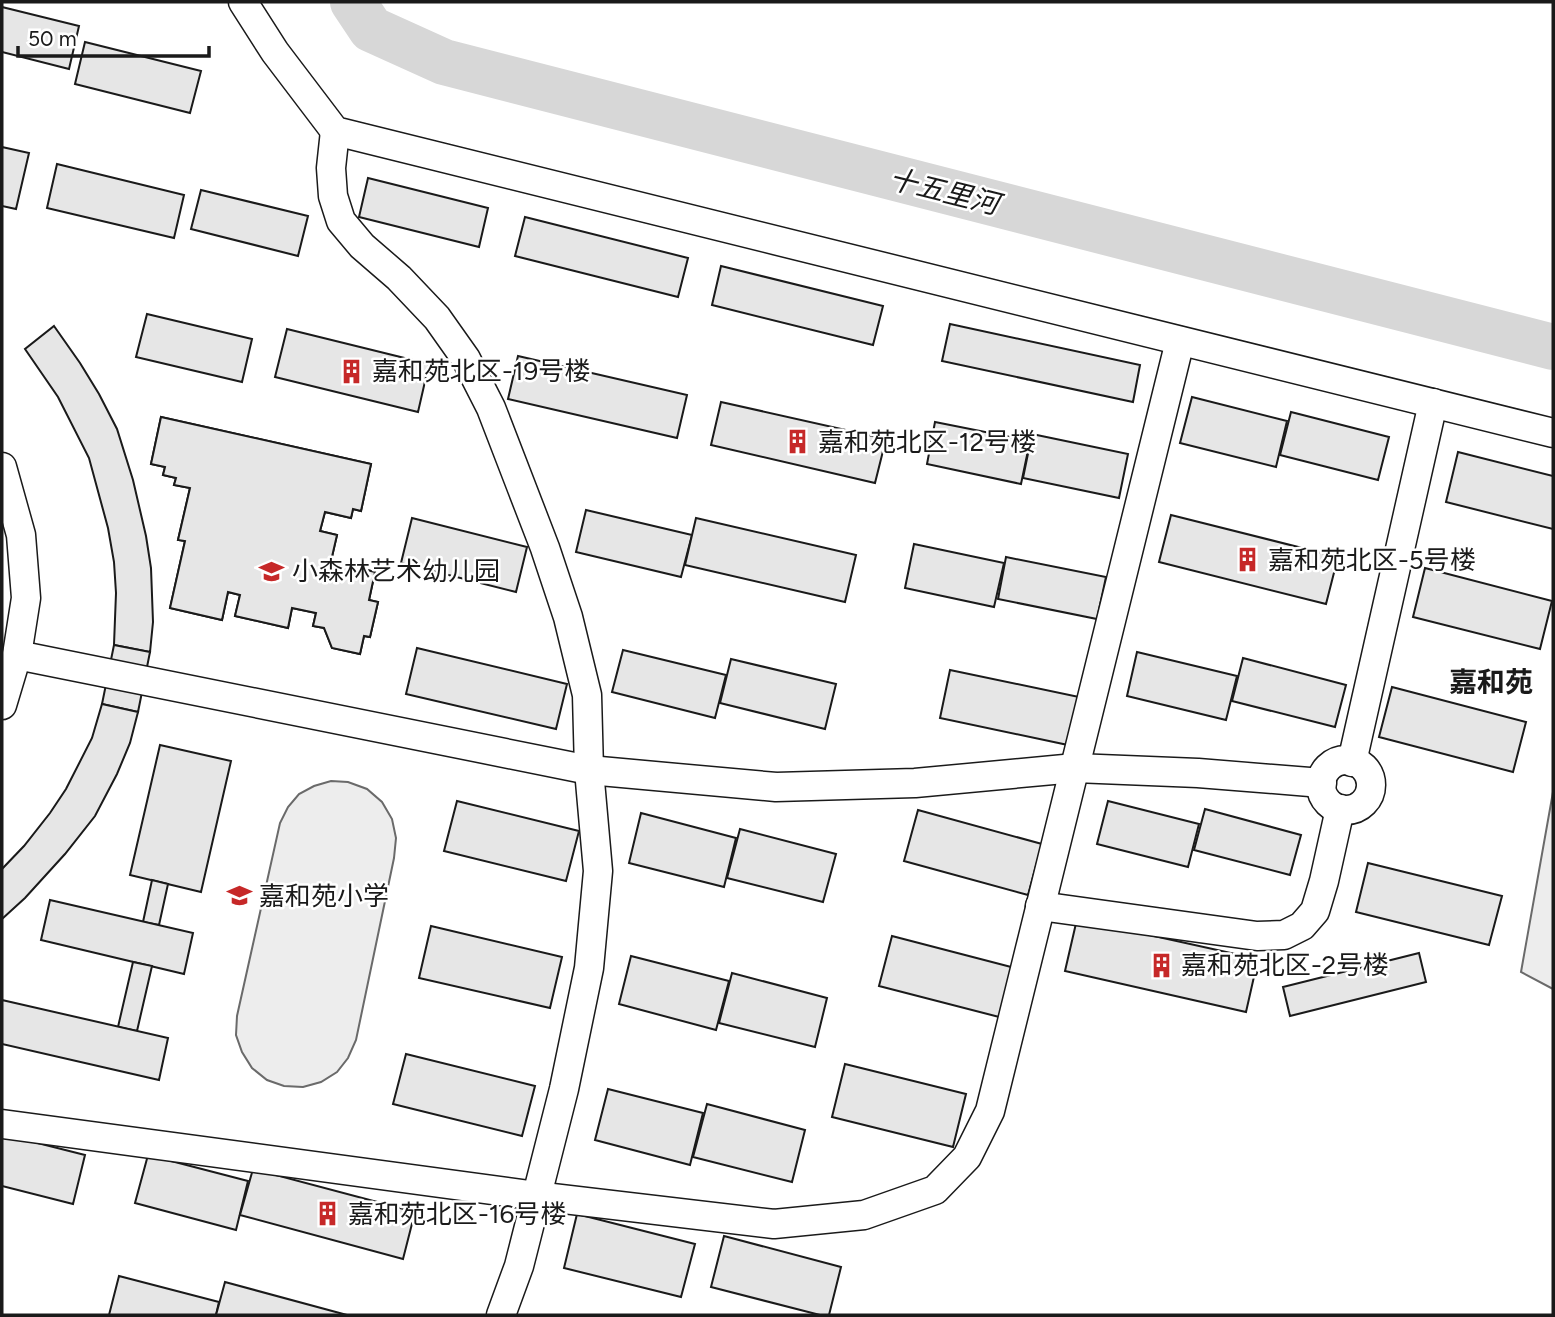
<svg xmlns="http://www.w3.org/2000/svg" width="1555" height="1317" font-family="Figtree,'Noto Sans SC',sans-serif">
<rect width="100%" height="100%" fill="#fff"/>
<g fill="#ededed" stroke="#6a6a6a" stroke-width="2">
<path d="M331,781L348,782L367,789L382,802L392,819L396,838L394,858L356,1040L348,1058L337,1072L321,1082L303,1087L284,1086L267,1080L252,1068L242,1052L236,1035L237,1016L280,823L288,807L299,794L314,786Z"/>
<path d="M1553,792V989L1521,972Z"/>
</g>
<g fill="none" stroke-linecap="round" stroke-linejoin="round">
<path stroke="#d7d7d7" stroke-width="46" d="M353,2L371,29L444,62L1553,347"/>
</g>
<g fill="#e6e6e6" stroke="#1a1a1a" stroke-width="2" fill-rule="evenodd">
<path d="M2,7L79,26L69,69L2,52Z"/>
<path d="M85,42L201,71L190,113L75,84Z"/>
<path d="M2,147L29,153L16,209L2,206Z"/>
<path d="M57,164L184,195L174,238L47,208Z"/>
<path d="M368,178L488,208L479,247L359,217Z"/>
<path d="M201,190L308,216L298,256L191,229Z"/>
<path d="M525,217L688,258L678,297L515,256Z"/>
<path d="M721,266L883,306L873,345L712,305Z"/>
<path d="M147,314L252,339L242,382L136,357Z"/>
<path d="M950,324L1140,365L1133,402L942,361Z"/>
<path d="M54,326L80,363L99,394L117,429L133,480L146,536L151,568L153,622L150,652L114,645L116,593L114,562L108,528L89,458L58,397L25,349Z"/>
<path d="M287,329L429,364L418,412L275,377Z"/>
<path d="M518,356L687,395L677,438L508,399Z"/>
<path d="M1192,397L1287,421L1276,467L1180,443Z"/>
<path d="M721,402L886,439L875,483L711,445Z"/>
<path d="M1291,412L1389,437L1378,480L1280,455Z"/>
<path d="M161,417L371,464L361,511L353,509L351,518L325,512L320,531L337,535L331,561L375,572L369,600L378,602L370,637L364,636L360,654L332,648L324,628L313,626L316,613L292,608L288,628L235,616L240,595L228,592L222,620L170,608L185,541L178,540L190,488L174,485L176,478L163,475L165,467L151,464ZM218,496L297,513L286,561L207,544Z"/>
<path d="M161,417L371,464L361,511L353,509L351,518L325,512L320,531L337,535L331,561L375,572L369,600L378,602L370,637L364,636L360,654L332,648L324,628L313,626L316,613L292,608L288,628L235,616L240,595L228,592L222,620L170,608L185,541L178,540L190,488L174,485L176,478L163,475L165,467L151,464Z"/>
<path d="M935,422L1030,441L1021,484L927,464Z"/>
<path d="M1032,434L1128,454L1119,498L1023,478Z"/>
<path d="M1458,452L1553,476V529L1446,502Z"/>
<path d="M586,510L692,535L681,577L576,552Z"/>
<path d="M1171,515L1338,557L1326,604L1159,562Z"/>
<path d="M412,518L527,547L516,592L401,563Z"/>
<path d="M696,518L856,555L845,602L685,565Z"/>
<path d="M914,544L1004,563L994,607L905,588Z"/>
<path d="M1006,557L1106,577L1097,619L998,599Z"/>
<path d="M1425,568L1552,601L1540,649L1413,617Z"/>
<path d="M114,645L150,652L138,712L102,704Z"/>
<path d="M417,648L567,684L556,729L406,694Z"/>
<path d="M623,650L726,675L715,718L612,692Z"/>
<path d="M1137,652L1237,676L1226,720L1127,696Z"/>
<path d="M1243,658L1346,685L1335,727L1232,701Z"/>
<path d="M731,659L836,684L825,729L720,703Z"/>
<path d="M950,670L1079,697L1068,745L940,718Z"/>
<path d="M1392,687L1526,722L1513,772L1379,737Z"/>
<path d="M102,704L138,712L130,743L117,774L95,816L65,854L25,898L2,919V869L24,846L50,813L66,789L92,738Z"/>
<path d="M160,745L231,761L201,892L130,875Z"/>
<path d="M457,801L579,831L566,881L444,851Z"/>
<path d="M1108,801L1199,824L1188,867L1097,844Z"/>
<path d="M1205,809L1301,835L1290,875L1194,850Z"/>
<path d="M918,810L1042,844L1028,895L904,861Z"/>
<path d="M641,813L736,838L724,887L629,863Z"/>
<path d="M740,829L836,854L823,902L727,878Z"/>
<path d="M1368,863L1502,896L1489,945L1356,912Z"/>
<path d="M152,880L168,884L159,925L143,922Z"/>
<path d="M50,900L193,933L184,974L41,940Z"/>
<path d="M1077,919L1258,959L1246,1012L1065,971Z"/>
<path d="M431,926L562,957L550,1008L419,978Z"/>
<path d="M892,936L1015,968L1003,1018L879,986Z"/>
<path d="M1419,953L1426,982L1290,1016L1283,987Z"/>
<path d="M631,956L729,981L716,1030L619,1004Z"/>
<path d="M133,962L152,966L137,1031L118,1027Z"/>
<path d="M732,973L827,998L815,1047L719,1023Z"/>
<path d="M2,1000L168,1038L159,1080L2,1044Z"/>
<path d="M406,1054L535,1086L522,1136L393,1104Z"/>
<path d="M845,1064L966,1094L953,1147L832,1117Z"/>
<path d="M608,1089L703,1113L690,1165L595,1140Z"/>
<path d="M707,1104L805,1130L792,1182L693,1157Z"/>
<path d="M2,1134L85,1155L73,1204L2,1186Z"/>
<path d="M148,1155L248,1181L236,1230L135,1203Z"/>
<path d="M253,1169L415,1212L403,1259L240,1215Z"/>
<path d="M577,1214L695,1244L681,1297L564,1268Z"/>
<path d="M724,1236L841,1267L829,1315H820L711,1287Z"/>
<path d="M119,1276L219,1302L216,1315H109Z"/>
<path d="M225,1282L347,1315H216Z"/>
</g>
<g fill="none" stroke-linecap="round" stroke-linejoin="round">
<defs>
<g id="minor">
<path d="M243,2L275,52L335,131L1553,433"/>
<path d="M335,131L331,168L333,196L341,221L362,246L399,278L437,318L466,359L491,408L545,548L568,617L587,695L589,770L598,871L589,968L564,1089L519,1266L501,1315"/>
<path d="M2,467L21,535L26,598L17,655L2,705"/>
<path d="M17,655L589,770L776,787L915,783L1075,768L1198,773L1322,783"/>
<circle cx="1346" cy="785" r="25"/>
<path d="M1352,762L1433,403"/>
<path d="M1040,906L1257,936L1284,935L1302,926L1315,911L1324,881L1340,809"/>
<path d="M2,1124L537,1196L774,1224L864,1215L935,1190L967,1157L990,1111L1180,341"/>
</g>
</defs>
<use href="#minor" stroke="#1a1a1a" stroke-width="31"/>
<use href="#minor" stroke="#fff" stroke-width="28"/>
</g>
<defs>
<symbol id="building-bare" viewBox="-9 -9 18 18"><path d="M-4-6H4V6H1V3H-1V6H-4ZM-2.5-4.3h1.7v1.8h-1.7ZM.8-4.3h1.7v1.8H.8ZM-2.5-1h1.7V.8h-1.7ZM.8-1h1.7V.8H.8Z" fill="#c62828" stroke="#fff" stroke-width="2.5" paint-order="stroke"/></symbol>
<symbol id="school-bare" viewBox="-9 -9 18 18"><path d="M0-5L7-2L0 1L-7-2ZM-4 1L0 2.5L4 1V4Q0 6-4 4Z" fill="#c62828" stroke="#fff" stroke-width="2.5" paint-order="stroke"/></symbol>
</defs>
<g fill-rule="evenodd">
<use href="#building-bare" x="334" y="354" width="35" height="35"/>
<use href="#building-bare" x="780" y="424" width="35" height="35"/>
<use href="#building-bare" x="1230" y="542" width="35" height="35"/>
<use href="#school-bare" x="254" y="554" width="35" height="35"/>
<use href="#school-bare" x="222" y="878" width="35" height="35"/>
<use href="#building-bare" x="1144" y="948" width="35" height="35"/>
<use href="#building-bare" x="310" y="1196" width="35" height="35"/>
</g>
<g text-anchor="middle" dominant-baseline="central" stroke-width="5" stroke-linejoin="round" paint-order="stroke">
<g font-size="26" fill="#1a1a1a" stroke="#fff" text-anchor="start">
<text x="372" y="371">嘉和苑北区-19号楼</text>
<text x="818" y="442">嘉和苑北区-12号楼</text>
<text x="1268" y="560">嘉和苑北区-5号楼</text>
<text x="292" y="571">小森林艺术幼儿园</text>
<text x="259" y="896">嘉和苑小学</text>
<text x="1181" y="965">嘉和苑北区-2号楼</text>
<text x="348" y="1214">嘉和苑北区-16号楼</text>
</g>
<g font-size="28" font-style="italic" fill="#1a1a1a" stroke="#fff">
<text transform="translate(944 191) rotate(14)">十五里河</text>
</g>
<g font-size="28" font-weight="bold" fill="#1a1a1a" stroke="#fff">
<text x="1491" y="682">嘉和苑</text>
</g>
</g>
<rect width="1555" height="1317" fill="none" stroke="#1a1a1a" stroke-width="7"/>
<path d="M18 46v10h191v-10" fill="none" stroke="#1a1a1a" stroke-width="3.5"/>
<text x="28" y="46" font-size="21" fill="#1a1a1a" stroke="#ffffff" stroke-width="5" paint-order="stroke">50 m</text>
</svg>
